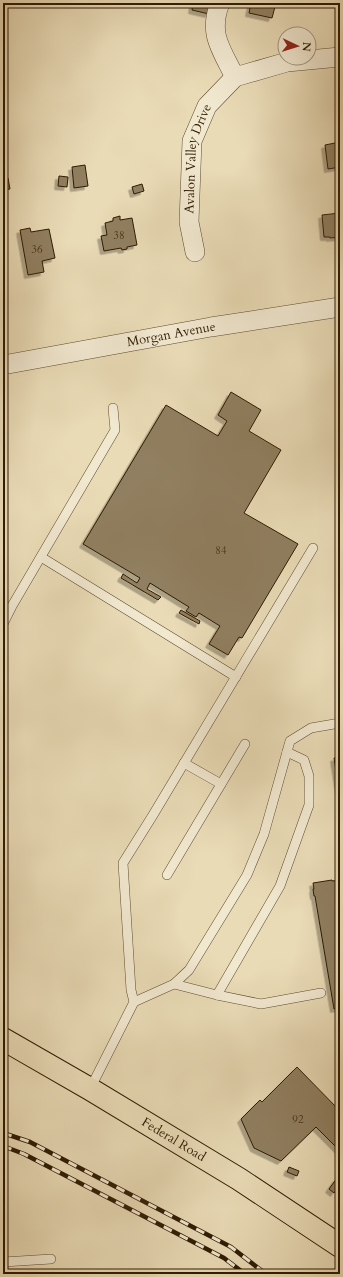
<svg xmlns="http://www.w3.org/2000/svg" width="343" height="1277" font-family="Cardo,serif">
<defs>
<filter id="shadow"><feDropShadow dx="-3.5" dy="3.5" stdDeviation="0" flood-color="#0004"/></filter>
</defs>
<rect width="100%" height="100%" fill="#e9dbb6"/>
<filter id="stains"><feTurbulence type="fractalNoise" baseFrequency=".005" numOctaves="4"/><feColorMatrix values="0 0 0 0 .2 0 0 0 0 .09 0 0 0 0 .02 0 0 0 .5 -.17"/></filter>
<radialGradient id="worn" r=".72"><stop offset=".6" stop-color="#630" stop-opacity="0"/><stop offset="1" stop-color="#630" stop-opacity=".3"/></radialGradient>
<g fill="#907f60" stroke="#2f1b02" filter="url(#shadow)">
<path d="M193,3H212L209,14L192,10Z"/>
<path d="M251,3H276L272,18L249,13Z"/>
<path d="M340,142V167L328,169L325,145Z"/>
<path d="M85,165L88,186L74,188L72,167Z"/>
<path d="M59,176L68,177L67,187L58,186Z"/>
<path d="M8,178L10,189L3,190V179Z"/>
<path d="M142,184L144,191L134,194L132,187Z"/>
<path d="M340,213V237L330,238V237H324L322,215Z"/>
<path d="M120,216V220L132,218L137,245L127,247V249L122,250L121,248L104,251L101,236L107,235L105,223L113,221V218Z"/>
<path d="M30,228L31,232L49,229L55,258L42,261L44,272L28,275L20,230Z"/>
<path d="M231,392L261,410L249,431L281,450L244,513L298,544L242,638L239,637L228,655L209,644L220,626L199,613L196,617L186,611L189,607L150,583L147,589L161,597L158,600L121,578L123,574L137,583L140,578L83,544L166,405L218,436L227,421L218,415Z"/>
<path d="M181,610L200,621L199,624L179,613Z"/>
<path d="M340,757V796L334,758Z"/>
<path d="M332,880V881L340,880V1008L334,1009L315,896H314L313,889H314L313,883Z"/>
<path d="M297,1067L340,1111V1151L316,1127L281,1161L254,1148L241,1119L260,1100L262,1102Z"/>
<path d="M289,1167L299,1171L297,1176L287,1172Z"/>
<path d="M337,1178L340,1180V1184L334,1193L329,1189Z"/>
</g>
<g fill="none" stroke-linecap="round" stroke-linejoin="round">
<defs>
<g id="service">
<path d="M41,557L236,677"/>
<path d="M3,624L12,606L115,430L113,408"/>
<path d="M184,763L221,784"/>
<path d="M167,875L245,744"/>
<path d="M174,984L217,995L261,1004L321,993"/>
<path d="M217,995L280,886L309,805V776L304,760L287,752"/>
<path d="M134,1002L174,984L189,970L247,875L264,834L290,741L311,728L340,723"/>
<path d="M90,1089L134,1002L131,990L123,863L153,815L313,548"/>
<path d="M3,1262L51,1259"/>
</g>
<g id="minor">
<path d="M220,3C208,34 221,49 235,77"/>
<path id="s1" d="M195,252L189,222L192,141L207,106L235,77L287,62L340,57"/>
<path id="s2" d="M3,365L211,327L340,307"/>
</g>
<g id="primary">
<path id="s3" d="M3,1039L90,1089L239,1179L340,1246"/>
</g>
</defs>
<use href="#service" stroke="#5e4b2f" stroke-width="10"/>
<use href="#minor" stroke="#5e4b2f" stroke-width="20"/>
<use href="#primary" stroke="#2f1b02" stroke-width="24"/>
<use href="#service" stroke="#f1e8d0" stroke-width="9"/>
<use href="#minor" stroke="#f1e8d0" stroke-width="19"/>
<use href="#primary" stroke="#e9dbb6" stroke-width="22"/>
<defs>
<g id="rail">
<path d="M3,1133L30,1142L231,1247L266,1274"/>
<path d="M3,1146L24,1154L224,1258L245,1274"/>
</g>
</defs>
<use href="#rail" stroke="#2f1b02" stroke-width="4.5"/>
<use href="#rail" stroke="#f1e8d0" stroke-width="3" stroke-dasharray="9" stroke-linecap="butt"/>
</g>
<g text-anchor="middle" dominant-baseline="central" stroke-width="4" stroke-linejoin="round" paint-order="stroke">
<g font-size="11" fill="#47341a">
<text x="119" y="235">38</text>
<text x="37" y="249">36</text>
<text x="221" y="550">84</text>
<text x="298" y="1119">92</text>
</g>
<g font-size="13" fill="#2f1b02" stroke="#f1e8d0">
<text stroke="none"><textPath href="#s1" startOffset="95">Avalon Valley Drive</textPath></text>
<text stroke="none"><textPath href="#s2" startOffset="171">Morgan Avenue</textPath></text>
<text stroke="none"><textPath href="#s3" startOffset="198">Federal Road</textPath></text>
</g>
</g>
<rect width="343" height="1277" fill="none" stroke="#e9dbb6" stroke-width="16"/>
<rect x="4" y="4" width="335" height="1269" fill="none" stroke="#2f1b02" stroke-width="2"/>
<rect x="8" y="8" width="327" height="1261" fill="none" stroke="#2f1b02"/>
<g transform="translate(297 46) rotate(94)"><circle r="19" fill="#f1e8d0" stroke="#a3967e"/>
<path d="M0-3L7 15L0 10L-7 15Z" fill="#8f2418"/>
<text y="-6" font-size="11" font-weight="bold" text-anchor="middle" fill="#2f1b02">N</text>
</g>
<rect width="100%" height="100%" filter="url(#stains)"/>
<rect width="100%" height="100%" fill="url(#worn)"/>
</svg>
